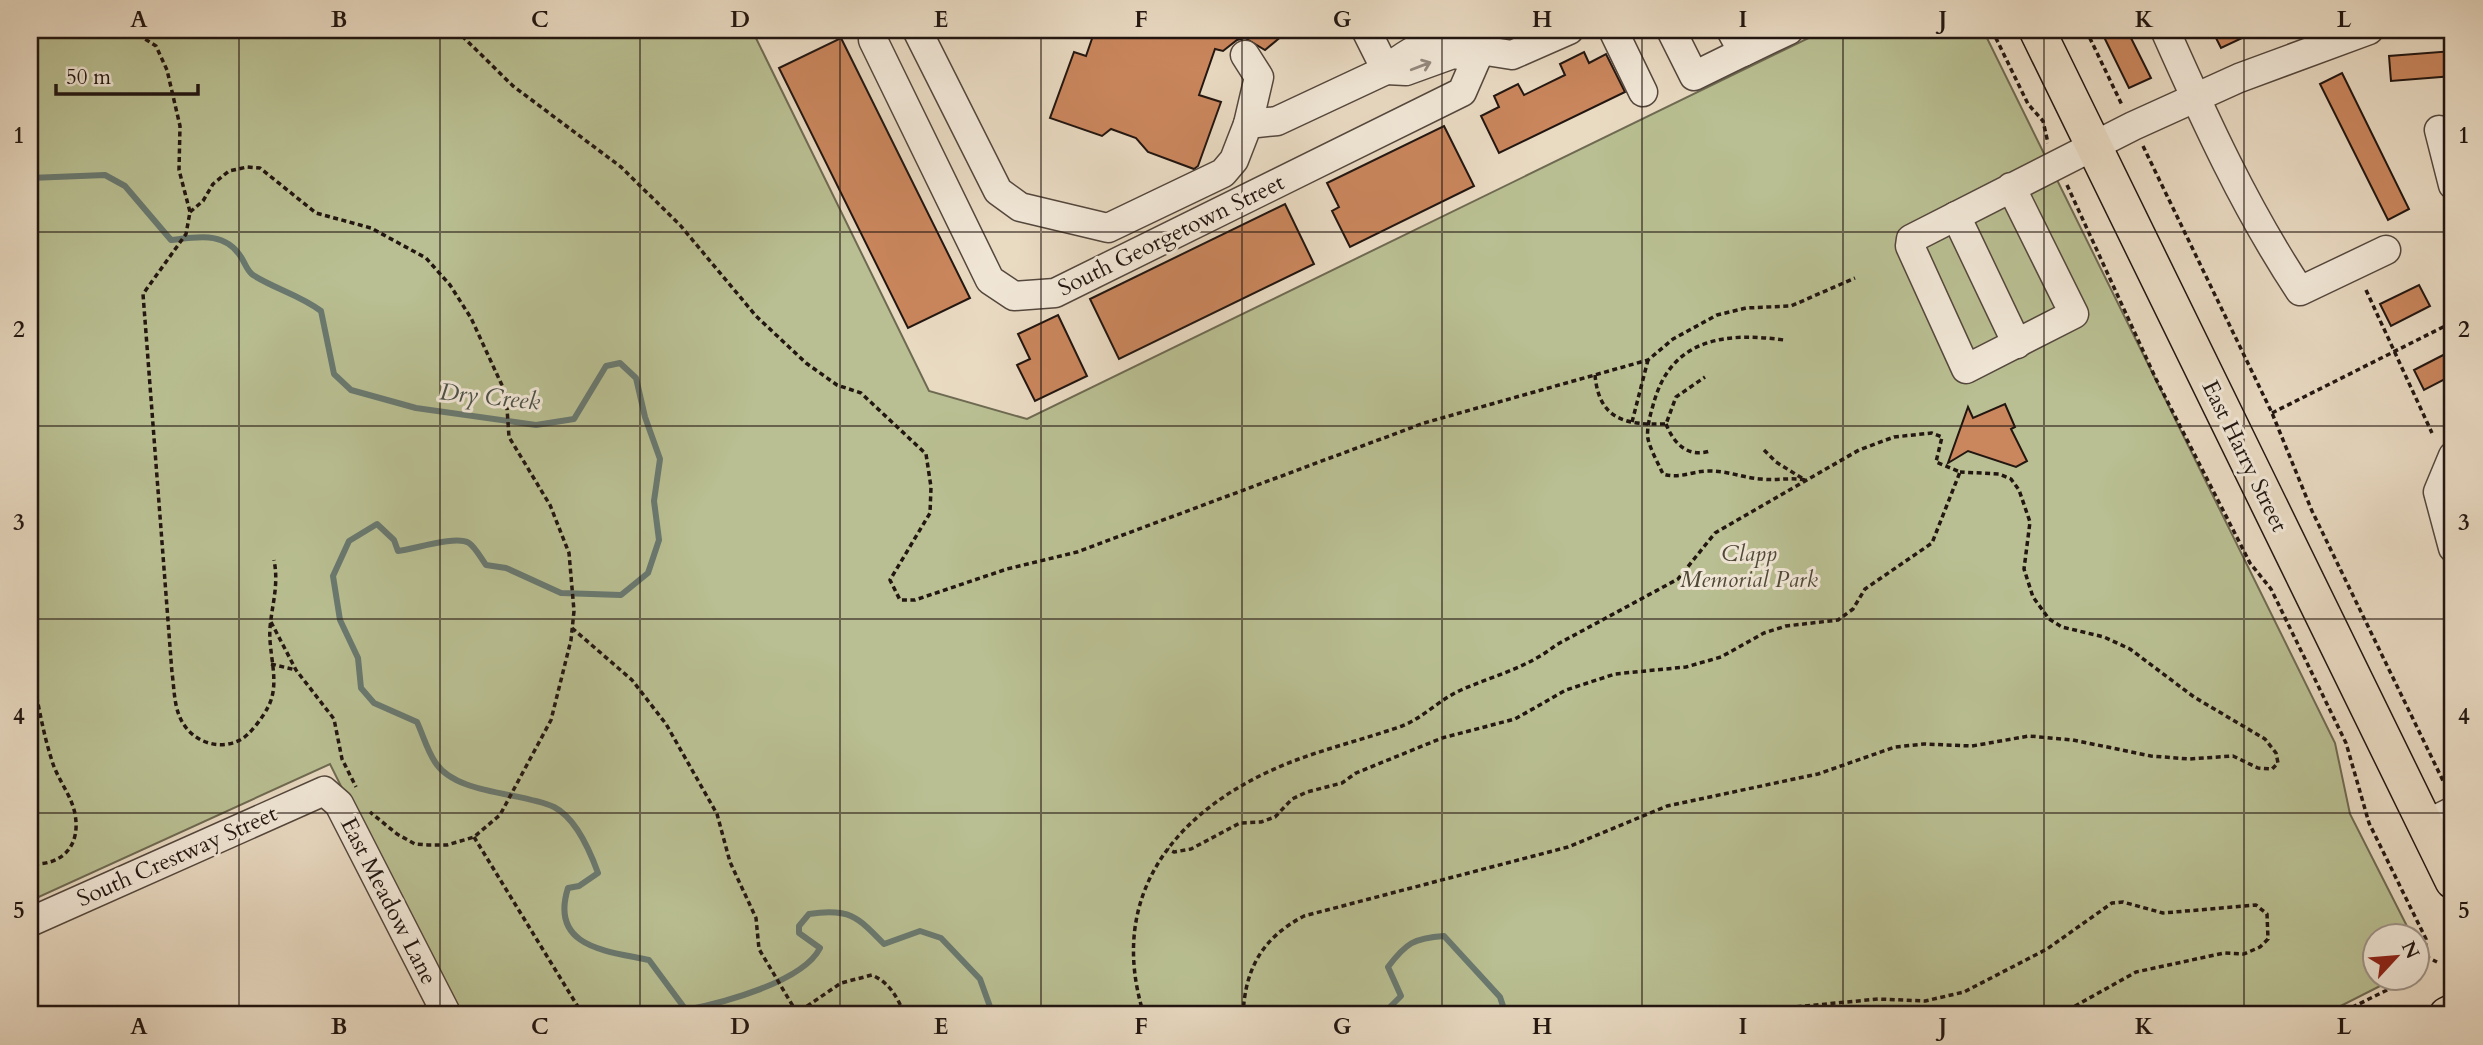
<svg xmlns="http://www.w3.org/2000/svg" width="2483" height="1045" font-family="Cardo,serif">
<rect width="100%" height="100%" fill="#e9dac2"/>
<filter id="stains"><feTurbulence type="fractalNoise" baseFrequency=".00286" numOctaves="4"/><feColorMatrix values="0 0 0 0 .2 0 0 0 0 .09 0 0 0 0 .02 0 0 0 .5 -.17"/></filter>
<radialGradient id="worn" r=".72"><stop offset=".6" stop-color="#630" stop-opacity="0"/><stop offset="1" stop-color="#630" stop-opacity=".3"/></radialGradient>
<path fill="#b9bf92" stroke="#6e6a52" stroke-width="2" d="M30,30H752L929,391L1027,419L1825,30H1983L2335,743L2350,814L2412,936H2374V978L2394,979L2323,1015H455L330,764L30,901Z"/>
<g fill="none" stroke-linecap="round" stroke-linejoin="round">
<g stroke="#697970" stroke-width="6">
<path d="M30,178L105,175L125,186L171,240C198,237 225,231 241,257C245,263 247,271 253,275C275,289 300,295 321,311L334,374L351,390L416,408L536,425L574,419L606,366L620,363L636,378L645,417L660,459L654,501L659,540L648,573L621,595L561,593L506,568L486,565C481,558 475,547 469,543C456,535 415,549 398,551L394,540L377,524L349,541L333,576L340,620L358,658L361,688L374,703L417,722C423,735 427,750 435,762C456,795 522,792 554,807C576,818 590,851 598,873L579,886L568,888C549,948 608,951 649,960L686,1010C722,1003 803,982 820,948L799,933V926L809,914C849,908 857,916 884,944L920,931L941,938L980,979L993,1015"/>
<path d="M1344,1015H1353"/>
<path d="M1382,1015L1401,996L1388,967C1406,943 1414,938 1444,936L1500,997L1506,1015"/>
</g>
</g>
<g fill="#ca865d" stroke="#221611" stroke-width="2">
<path d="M1095,30H1289L1265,50L1245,38L1237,40L1223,51L1215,49L1199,95L1221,102L1198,166L1194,169L1148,152L1136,138L1111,129L1102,136L1050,118L1074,52L1086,56Z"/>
<path d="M2114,30H2127L2151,78L2129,88L2103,35Z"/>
<path d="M2212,30H2259L2221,48Z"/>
<path d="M841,38L970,298L908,328L779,68Z"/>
<path d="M2453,51V76L2391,81L2389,56Z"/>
<path d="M1584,52L1589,63L1606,54L1625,92L1499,153L1481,116L1499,107L1494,96L1518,84L1524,95L1565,75L1560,64Z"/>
<path d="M2342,73L2409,209L2388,220L2320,84Z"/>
<path d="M1444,126L1474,186L1350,247L1332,211L1339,207L1327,183Z"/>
<path d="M1285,204L1314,264L1119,359L1090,299Z"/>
<path d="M2419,285L2430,306L2391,326L2380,304Z"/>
<path d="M1058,315L1087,376L1035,401L1017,365L1030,359L1018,334Z"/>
<path d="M2453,350V375L2424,390L2414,370Z"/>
<path d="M2005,404L2015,427L2011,429L2027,461L2016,467L1968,451L1948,463L1968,407L1973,418Z"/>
</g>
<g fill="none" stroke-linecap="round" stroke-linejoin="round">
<defs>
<g id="minor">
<path d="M874,30L873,40L990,280L1014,296L1055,293L1462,92L1489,30"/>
<path d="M917,30L998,191L1020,207L1108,228L1223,173L1234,160L1248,124L1277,121L1386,70L1366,30"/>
<path d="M1613,30L1643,92"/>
<path d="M1671,30L1694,76L1743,52"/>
<path d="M1731,30L1743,52L1789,30"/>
<path d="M2165,30C2205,120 2245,208 2300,291L2386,250"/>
<path d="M1480,50L1512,55L1569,30"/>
<path d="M1245,55L1259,77L1248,124"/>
<path d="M1477,58L1453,54L1406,71L1386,70C1421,41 1440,37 1483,43"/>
<path d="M2439,130L2453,185"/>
<path d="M2011,187L2074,314L1966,369L1910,246L1911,239L2133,126L2239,78L2369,30"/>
<path d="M1956,216L2017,344"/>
<path d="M2453,456L2438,492L2453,548"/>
<path d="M2425,825L2453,811"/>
<path d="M30,922L324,791L339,804L447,1015"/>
</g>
<g id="major">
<path d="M2037,30L2453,881"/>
<path d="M2447,1015L2453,1012"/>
</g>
</defs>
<use href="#minor" stroke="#54473d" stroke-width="31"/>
<use href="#major" stroke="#221611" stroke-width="38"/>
<g stroke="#221611" stroke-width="3.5" stroke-dasharray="5 3.5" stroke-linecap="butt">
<path d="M131,30L156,46L167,70L180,126L179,170L190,212L186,234L143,294L172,673C174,686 174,703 179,715C188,740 217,752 240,740C250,735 263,717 268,707C281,683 268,654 270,628C272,604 279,585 274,560"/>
<path d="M456,30L513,86L621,167L680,225L756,316L806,363L837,385L861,393L926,454L931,487L930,513L890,580L900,600H915L1007,569L1077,552L1424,423L1648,360L1673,339L1717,315L1746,308L1791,306L1855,278"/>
<path d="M1992,30L2028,104L2043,121L2048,143"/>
<path d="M2086,30L2122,105"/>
<path d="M2143,146L2272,413L2312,511L2448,791"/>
<path d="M2067,185L2156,379L2250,563L2271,589L2346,743L2369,823L2426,939L2425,956"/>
<path d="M190,212L203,201L213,184L229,171L247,167L260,168L316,213L371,228L426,258L450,285L471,318L506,394L509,437L550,505L569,553L574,611L571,640L551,720L500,815L474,837L447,845H428L415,844L397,834L370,812"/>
<path d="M2366,290L2432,433"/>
<path d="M1595,375C1599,421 1627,425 1666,424L1676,397L1705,377"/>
<path d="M2272,413L2449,324L2453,333"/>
<path d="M1632,422L1648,360"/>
<path d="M1666,424C1674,444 1688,458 1710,451"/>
<path d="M1764,450L1776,462L1805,480C1789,477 1777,481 1761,479C1743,478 1726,470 1706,471C1690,472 1679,479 1663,474C1658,463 1651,451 1648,439C1646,429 1651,412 1654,402C1672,338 1726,332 1784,340"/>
<path d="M271,622L296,670L334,719L342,759L356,787"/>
<path d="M572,628L632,680L666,724L717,814L730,862L756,918L759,949L797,1013L841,983L872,975C890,983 897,997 905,1015"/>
<path d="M30,663C37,696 42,731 53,764C59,781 72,797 75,814C81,846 62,866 30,864"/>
<path d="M271,664L296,670"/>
<path d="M474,837L583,1015"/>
<path d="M2416,970L2425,956L2437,962"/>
<path d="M1144,1015C1105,892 1179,806 1291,762C1327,748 1365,739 1402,726C1423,718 1440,699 1461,690C1493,676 1529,667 1556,645L1678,579L1715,533L1859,450L1894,437L1932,433L1942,437L1936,462L1960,472L1932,543L1865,589L1853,609L1838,620L1786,626L1764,633L1721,657L1686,667L1615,674L1566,690L1515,719L1442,738L1356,773L1342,783L1307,792L1292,799L1275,817L1261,822L1240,823L1191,849L1174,852L1168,849"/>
<path d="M1243,1015C1245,969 1262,938 1304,916L1568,847L1667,806L1818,774L1895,747L1924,744L1972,746L2029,736L2073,740L2151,756L2189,759L2233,756L2258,768L2272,769L2278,763L2276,753L2265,739L2194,697L2130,649L2104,637L2062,627L2049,619L2033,597L2024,569L2030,522L2019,490L2011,479L1999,474L1960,472"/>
<path d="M1712,1015L1878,999L1925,1001L1964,992L2047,949L2112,903L2123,902L2163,913L2256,905L2267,914L2268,939L2260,947L2244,954L2224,953L2136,972L2059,1015"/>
<path d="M2337,1015L2411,978"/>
</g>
<use href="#minor" stroke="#f1e7d7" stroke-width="28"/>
<use href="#major" stroke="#e9dac2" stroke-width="35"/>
</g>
<defs><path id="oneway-shaft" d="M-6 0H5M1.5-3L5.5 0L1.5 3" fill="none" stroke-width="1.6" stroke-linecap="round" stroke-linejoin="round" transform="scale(1.75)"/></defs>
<use stroke="#94897e" href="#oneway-shaft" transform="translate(1421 66) rotate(-21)"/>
<path fill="none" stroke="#221611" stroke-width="2" stroke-opacity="0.55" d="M239,30V1015M440,30V1015M640,30V1015M840,30V1015M1041,30V1015M1242,30V1015M1442,30V1015M1642,30V1015M1843,30V1015M2044,30V1015M2244,30V1015M30,232H2453M30,426H2453M30,619H2453M30,813H2453"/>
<g text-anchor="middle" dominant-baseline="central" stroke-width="6" stroke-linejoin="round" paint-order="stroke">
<g font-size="23" fill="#221611" stroke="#f1e7d7">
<text transform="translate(1171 235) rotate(-26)">South Georgetown Street</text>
<text transform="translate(2245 456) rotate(64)">East Harry Street</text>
<text transform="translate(177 856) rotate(-24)">South Crestway Street</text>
<text transform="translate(389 901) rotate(63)">East Meadow Lane</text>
</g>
<g font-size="23" font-style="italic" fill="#4f4938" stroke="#f1e7d7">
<text x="1749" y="553">Clapp<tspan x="1749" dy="26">Memorial Park</tspan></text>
</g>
<g font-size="24" font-style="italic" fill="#4b5048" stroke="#f1e7d7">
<text transform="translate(490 397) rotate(6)">Dry Creek</text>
</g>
</g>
<rect width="2483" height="1045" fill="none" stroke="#e9dac2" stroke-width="77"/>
<g transform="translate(2396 957) rotate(64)"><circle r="33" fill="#f1e7d7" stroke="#9e9388" stroke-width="2"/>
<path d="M0-5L12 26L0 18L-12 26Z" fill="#8f2418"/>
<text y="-10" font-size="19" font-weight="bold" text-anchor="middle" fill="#221611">N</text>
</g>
<path d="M56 84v10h142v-10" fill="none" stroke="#221611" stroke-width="3.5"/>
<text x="66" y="84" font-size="21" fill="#221611" stroke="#f1e7d7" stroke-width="5" paint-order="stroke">50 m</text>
<rect x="38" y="38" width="2406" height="968" fill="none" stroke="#221611" stroke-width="2.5"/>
<g font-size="23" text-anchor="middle" font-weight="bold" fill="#221611">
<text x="139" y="27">A</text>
<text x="339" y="27">B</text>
<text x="540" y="27">C</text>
<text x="740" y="27">D</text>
<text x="941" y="27">E</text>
<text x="1141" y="27">F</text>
<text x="1342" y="27">G</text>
<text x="1542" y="27">H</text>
<text x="1743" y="27">I</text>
<text x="1943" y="27">J</text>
<text x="2144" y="27">K</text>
<text x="2344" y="27">L</text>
<text x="19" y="143">1</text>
<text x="2464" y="143">1</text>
<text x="19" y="337">2</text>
<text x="2464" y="337">2</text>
<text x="19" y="530">3</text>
<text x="2464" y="530">3</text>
<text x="19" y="724">4</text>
<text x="2464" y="724">4</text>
<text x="19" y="918">5</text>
<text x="2464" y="918">5</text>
<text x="139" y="1034">A</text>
<text x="339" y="1034">B</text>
<text x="540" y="1034">C</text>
<text x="740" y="1034">D</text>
<text x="941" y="1034">E</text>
<text x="1141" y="1034">F</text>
<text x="1342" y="1034">G</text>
<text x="1542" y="1034">H</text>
<text x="1743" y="1034">I</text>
<text x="1943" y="1034">J</text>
<text x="2144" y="1034">K</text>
<text x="2344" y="1034">L</text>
</g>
<rect width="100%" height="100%" filter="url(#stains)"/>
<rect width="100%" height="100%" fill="url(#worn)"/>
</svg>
